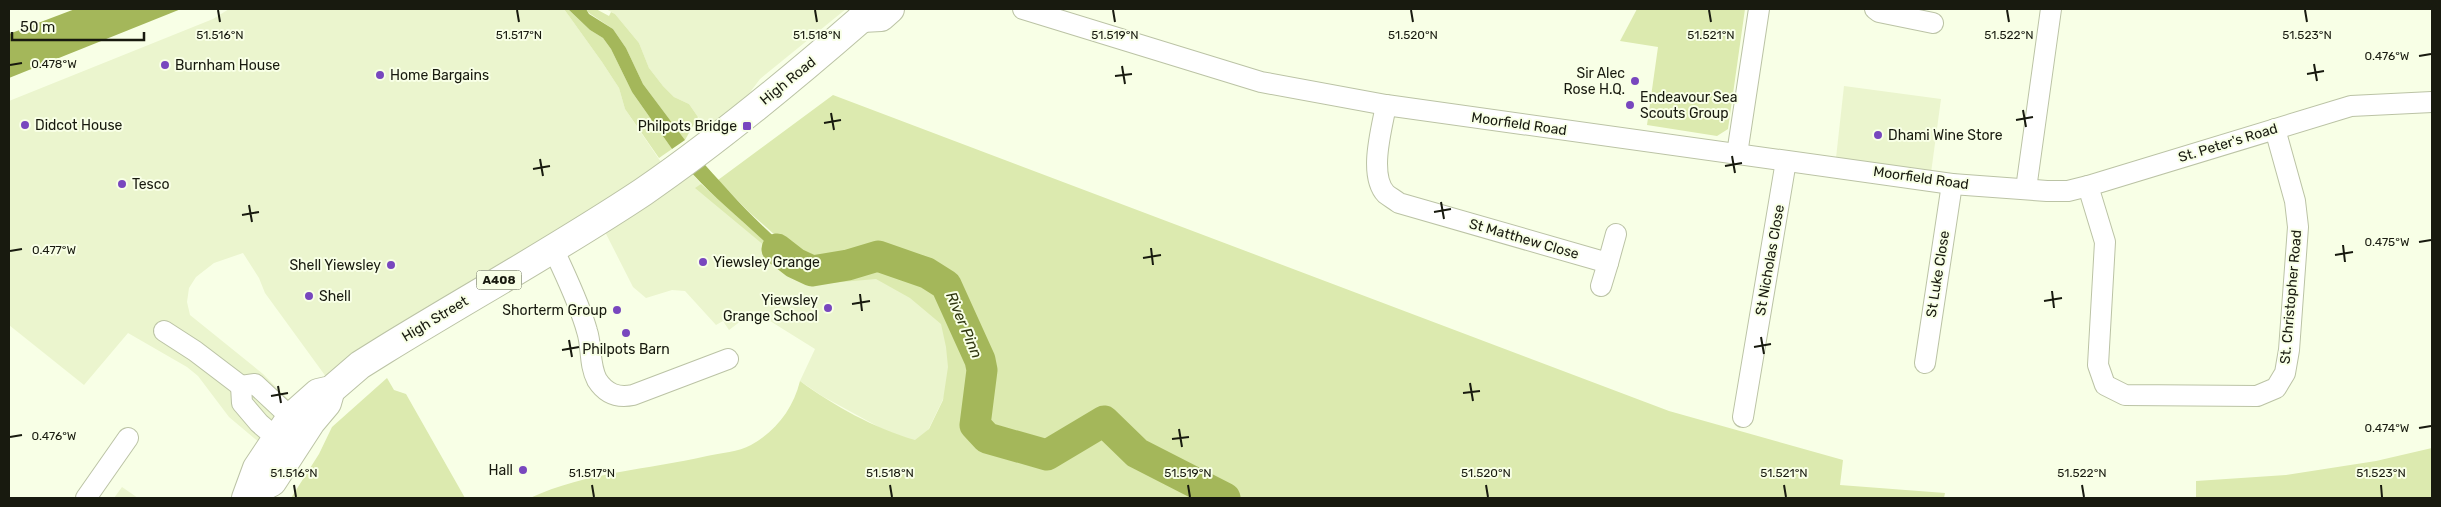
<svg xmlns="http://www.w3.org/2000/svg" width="2441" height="507" font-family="Rubik,sans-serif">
<rect width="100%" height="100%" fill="#f8ffe6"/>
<g fill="#ebf5ce">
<path d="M229,9H564L602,62L619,88L625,109L667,171L332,385L265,293L259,278L243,253L214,263L196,277L189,288L187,302L190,315L263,374L305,416L274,455L229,417L198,376L187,367L128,333L84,385L9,325V101L213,19Z"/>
<path d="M606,9H846L760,79L714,140L689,104L674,97L663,86L649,68L639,43L615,14Z"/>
<path d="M1844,86L1941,99L1931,173L1836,158Z"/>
<path d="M684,164L701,184L802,272L811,276L877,258L927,275L945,286L971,341L919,449L822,396L800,381L815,349L754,311L729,330L723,321L716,325L685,291L672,290L646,298L633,287L600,222Z"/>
<path d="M122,487L138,498H114Z"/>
</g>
<g fill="#dceaaf">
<path d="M564,9H568L590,30L603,38L611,49L632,92L672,149L659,158L625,109L619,88L602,62Z"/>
<path d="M586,9H596L609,16L611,12L615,14L639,43L649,68L663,86L674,97L689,104L698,117L685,140L643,84L626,48L613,29L589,13Z"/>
<path d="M1637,9H1745L1728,129L1717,136L1647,125L1658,47L1620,41Z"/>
<path d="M833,95L1669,411L1843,460L1840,485L1945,493L1944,498H530C586,472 647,470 707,456C720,453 739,452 751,445C776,431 793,409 800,381C834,406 874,428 915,440L929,429L943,400L948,367L946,347L941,324L910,298L876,279L830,283L812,281L789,266L695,188L701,184L774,250L811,276L877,258L927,275L945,286L978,361L980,370L978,401L982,370L980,360L946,285L927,273L878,256L848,265L829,268L813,266L802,259L749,212L718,180Z"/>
<path d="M387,378L394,390L406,394L465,498H291L319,454L332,427Z"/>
<path d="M2432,448V498H2196V481L2286,475L2376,461Z"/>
</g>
<g fill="#a4b75a">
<path d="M75,9H181L9,78V34Z"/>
<path d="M568,9H586L589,14L613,29L626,48L643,84L685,140L672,149L632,92L611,49L603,38L590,30Z"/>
<path d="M696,155C732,194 768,238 813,266L811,276C789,266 771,247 753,231C729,209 705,189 684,164Z"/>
</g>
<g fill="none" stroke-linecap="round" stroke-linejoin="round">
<path stroke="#a4b75a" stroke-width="31" d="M777,249L795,263L812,271L848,265L878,256L927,273L946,285L980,360L982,370L975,425L987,438L1047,455L1104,421L1137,453L1225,498"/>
<defs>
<g id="minor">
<path d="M1023,9L1261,82L1386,105L1952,184L2047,191H2068L2088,186L2351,106L2432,102"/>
<path d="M1875,9L1879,12L1933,23"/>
<path d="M1386,105C1382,128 1368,175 1386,194C1390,197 1395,200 1399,203L1608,263L1616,234"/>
<path d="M1737,154L1759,9"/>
<path d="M2088,186L2105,242L2098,365L2105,385L2125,395L2257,396L2276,388L2285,373L2289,350L2298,227L2295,201L2275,129"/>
<path d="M2026,189L2051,9"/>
<path d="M553,248C565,275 579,302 587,331C592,346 589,365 597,380C606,394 618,398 633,395L728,359"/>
<path d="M1601,286L1608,263"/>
<path d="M164,331L195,351L241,386"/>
<path d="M1925,363L1952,184"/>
<path d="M241,386L242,403L259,423L286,446"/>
<path d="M241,386L255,384L300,426"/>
<path d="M1743,417L1786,161"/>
<path d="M86,498L128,438"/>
</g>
<g id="primary">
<path d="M862,18L881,17L890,9"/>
<path d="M249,494L272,482L311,422L327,403L329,396"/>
<path d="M246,498L257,468L291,417L318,393L331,390L360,365L384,350C470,297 559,248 643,192C720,139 792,79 862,18L864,9"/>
</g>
</defs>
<use href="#minor" stroke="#bbc3a5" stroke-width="22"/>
<use href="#primary" stroke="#bbc3a5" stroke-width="30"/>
<use href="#minor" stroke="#fff" stroke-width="20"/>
<use href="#primary" stroke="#fff" stroke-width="28"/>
</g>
<path fill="none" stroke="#181a0f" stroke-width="2" d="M218,10L220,22M517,10L519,22M815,10L817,22M1113,10L1115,22M1411,10L1413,22M1709,10L1711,22M2007,10L2009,22M2305,10L2307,22M2419,56L2431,54M2314,64L2317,81M10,65L22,63M1122,66L1125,84M2307,74L2324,71M1115,76L1132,74M2023,110L2026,127M831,113L834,130M2016,120L2033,117M824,123L841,120M1732,156L1735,173M540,159L543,176M1725,166L1742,163M533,169L550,166M1441,202L1444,219M249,205L252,222M1434,212L1451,209M242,215L259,212M2419,242L2431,240M2343,245L2345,262M1151,248L1153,265M10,251L22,249M2335,255L2353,252M1143,258L1161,255M2052,291L2054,308M860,294L862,311M2044,301L2062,298M852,304L870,301M1761,337L1764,354M569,340L572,357M1754,347L1771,344M562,350L579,347M1470,383L1473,401M278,386L281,403M1463,393L1480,391M271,396L288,393M2419,428L2431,426M1179,429L1182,447M10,437L22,435M1172,439L1189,437M294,485L296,497M592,485L594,497M890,485L892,497M1188,485L1190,497M1486,485L1488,497M1784,485L1786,497M2082,485L2084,497M2381,485L2382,497"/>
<g fill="#7847be" stroke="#f8ffe6" stroke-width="2">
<circle cx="165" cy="65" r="5"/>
<circle cx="380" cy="75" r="5"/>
<circle cx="1635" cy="81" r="5"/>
<circle cx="1630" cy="105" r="5"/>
<circle cx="25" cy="125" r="5"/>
<rect x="742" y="121" width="10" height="10" rx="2.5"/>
<circle cx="1878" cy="135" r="5"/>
<circle cx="122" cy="184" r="5"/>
<circle cx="703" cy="262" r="5"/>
<circle cx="391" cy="265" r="5"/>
<circle cx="309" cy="296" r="5"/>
<circle cx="828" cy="308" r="5"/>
<circle cx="617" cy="310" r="5"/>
<circle cx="626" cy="333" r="5"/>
<circle cx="523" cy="470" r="5"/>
</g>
<g text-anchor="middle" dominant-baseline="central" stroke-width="4" stroke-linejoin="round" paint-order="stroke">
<rect fill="#f8ffe6" stroke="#5b5f50" stroke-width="1" x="476.5" y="270.5" width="45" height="19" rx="4"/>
<g font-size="12" font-weight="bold" fill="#181a0f">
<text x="499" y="280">A408</text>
</g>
<g font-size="14" fill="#181a0f" stroke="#f8ffe6" text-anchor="start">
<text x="175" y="65">Burnham House</text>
<text x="1625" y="73" text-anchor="end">Sir Alec<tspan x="1625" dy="16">Rose H.Q.</tspan></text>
<text x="390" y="75">Home Bargains</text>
<text x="1640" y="97">Endeavour Sea<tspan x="1640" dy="16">Scouts Group</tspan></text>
<text x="35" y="125">Didcot House</text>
<text x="737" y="126" text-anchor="end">Philpots Bridge</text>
<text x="1888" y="135">Dhami Wine Store</text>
<text x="132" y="184">Tesco</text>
<text x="713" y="262">Yiewsley Grange</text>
<text x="381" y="265" text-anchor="end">Shell Yiewsley</text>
<text x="319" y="296">Shell</text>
<text x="818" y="300" text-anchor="end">Yiewsley<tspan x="818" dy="16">Grange School</tspan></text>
<text x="607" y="310" text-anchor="end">Shorterm Group</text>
<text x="626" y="349" text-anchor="middle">Philpots Barn</text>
<text x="513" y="470" text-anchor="end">Hall</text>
</g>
<g font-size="14" fill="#181a0f" stroke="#f8ffe6">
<text transform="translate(788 81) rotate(-39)">High Road</text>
<text transform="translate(1519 124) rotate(8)">Moorfield Road</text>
<text transform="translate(2228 143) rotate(-17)">St. Peter's Road</text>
<text transform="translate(1921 178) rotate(8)">Moorfield Road</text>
<text transform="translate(1524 239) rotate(16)">St Matthew Close</text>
<text transform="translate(1770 260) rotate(-80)">St Nicholas Close</text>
<text transform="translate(1938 274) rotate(-81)">St Luke Close</text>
<text transform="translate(2291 297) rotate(-85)">St. Christopher Road</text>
<text transform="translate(435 319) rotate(-31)">High Street</text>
</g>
<g font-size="15" font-style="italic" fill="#303710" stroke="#f8ffe6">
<text transform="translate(964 325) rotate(67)">River Pinn</text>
</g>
</g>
<g font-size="12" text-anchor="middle" fill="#181a0f" stroke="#f8ffe6" stroke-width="4" stroke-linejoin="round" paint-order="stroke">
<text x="220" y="39">51.516°N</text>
<text x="519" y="39">51.517°N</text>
<text x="817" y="39">51.518°N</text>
<text x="1115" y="39">51.519°N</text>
<text x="1413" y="39">51.520°N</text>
<text x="1711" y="39">51.521°N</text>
<text x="2009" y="39">51.522°N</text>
<text x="2307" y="39">51.523°N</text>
<text x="2387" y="60">0.476°W</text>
<text x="54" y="68">0.478°W</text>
<text x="2387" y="246">0.475°W</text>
<text x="54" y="254">0.477°W</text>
<text x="2387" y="432">0.474°W</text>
<text x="54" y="440">0.476°W</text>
<text x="294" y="477">51.516°N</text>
<text x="592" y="477">51.517°N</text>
<text x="890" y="477">51.518°N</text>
<text x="1188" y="477">51.519°N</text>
<text x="1486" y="477">51.520°N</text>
<text x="1784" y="477">51.521°N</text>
<text x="2082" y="477">51.522°N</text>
<text x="2381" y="477">51.523°N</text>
</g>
<rect width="2441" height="507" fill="none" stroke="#181a0f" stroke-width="20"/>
<path d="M12 32v8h132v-8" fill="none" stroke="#181a0f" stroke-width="2.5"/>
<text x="20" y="32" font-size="15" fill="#181a0f" stroke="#f8ffe6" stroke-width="4" paint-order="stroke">50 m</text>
</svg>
